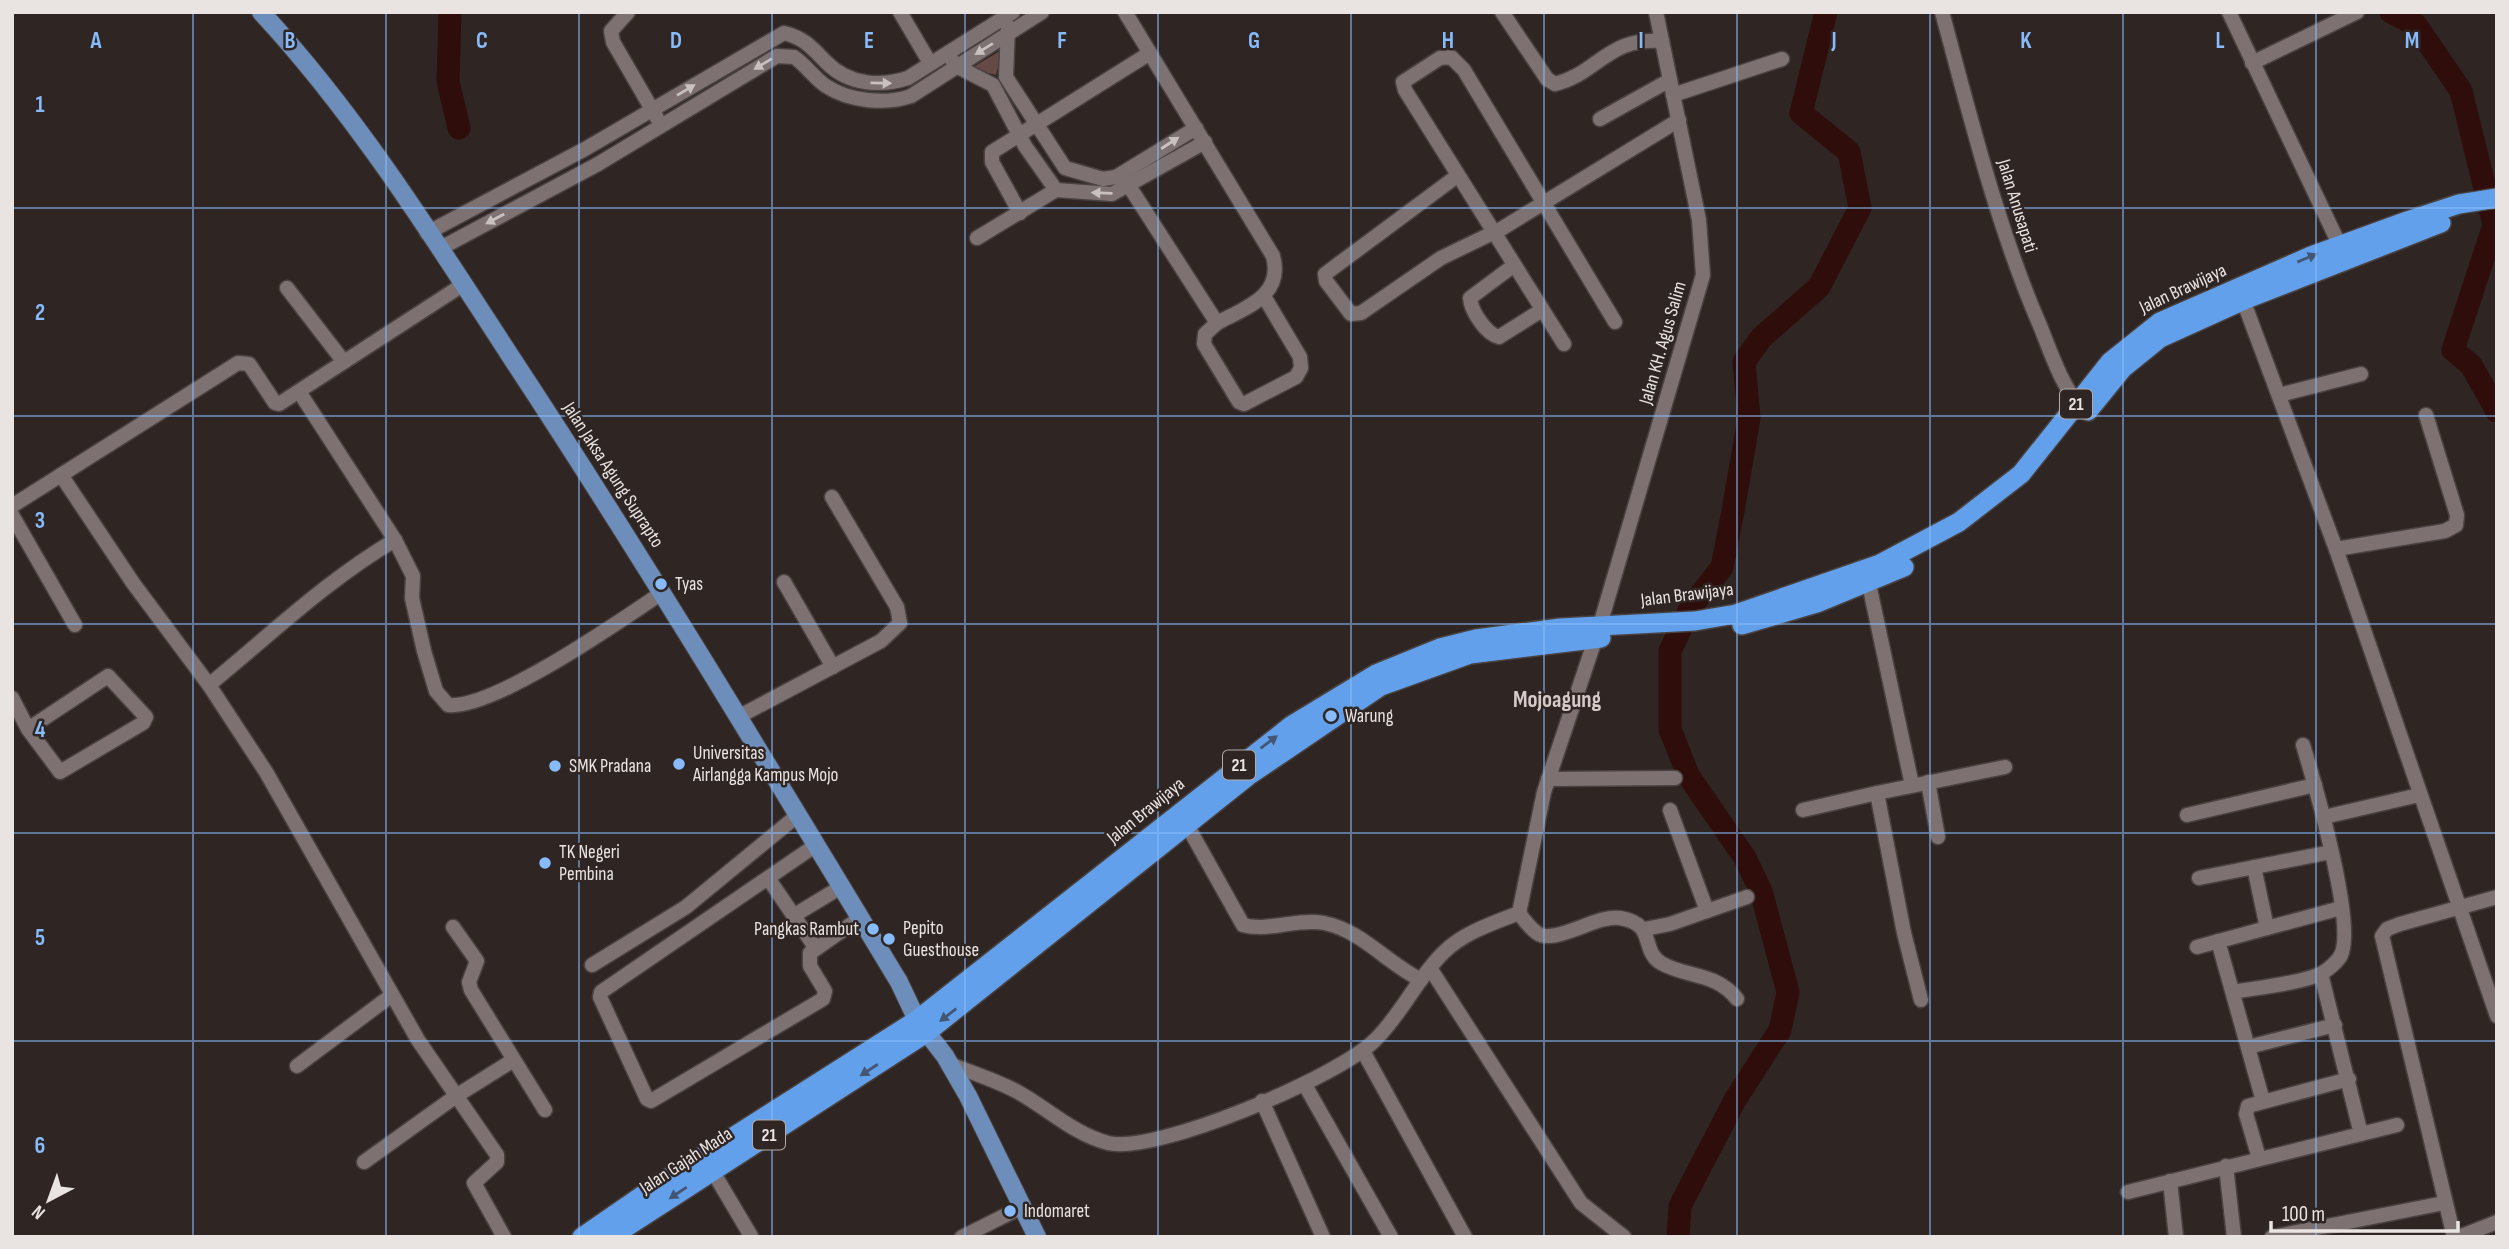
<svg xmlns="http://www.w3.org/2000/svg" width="2509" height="1249" font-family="'Sofia Sans Condensed',sans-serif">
<rect width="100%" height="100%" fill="#2f2624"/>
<path fill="#644945" d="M1003,49L996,75L970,69Z"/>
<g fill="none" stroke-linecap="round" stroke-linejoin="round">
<g stroke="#2e0d0b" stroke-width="23">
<path d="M450,12L448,81L459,128"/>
<path d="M2391,12L2416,25L2461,91L2494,225L2453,350L2471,365L2497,411"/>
<path d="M1678,1237L1680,1206L1735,1100L1780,1030L1788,992L1761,891L1745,858L1688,775L1670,729V651L1691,607L1722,567L1733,511L1749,418L1744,362L1761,338L1819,287L1860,208L1849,152L1801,113L1826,12"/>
</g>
<defs>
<g id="minor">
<path d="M628,12L611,31L613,42L657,118"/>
<path d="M900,12L930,63"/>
<path d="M1125,12L1273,256C1284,296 1245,308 1217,323"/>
<path d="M1502,12L1547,79L1555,84C1599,73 1607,37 1662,41"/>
<path d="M1942,12C1971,119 1997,227 2041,328C2052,356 2062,386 2082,409"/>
<path d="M2229,12L2340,246"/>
<path d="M1008,26L1006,77L1065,168L1103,179L1116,177L1196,128"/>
<path d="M952,60L956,66L993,85L1025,146L1056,190L1112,194L1205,142"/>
<path d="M2252,63L2357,12"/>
<path d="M1673,95L1782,59"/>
<path d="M1600,119L1670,80"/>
<path d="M1122,175L1217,323L1205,334L1204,344L1239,402L1244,404L1296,377L1301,368L1300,357L1265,298"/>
<path d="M1457,176L1325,274L1326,281L1351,314L1361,313L1441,258L1501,229L1679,120"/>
<path d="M1020,213L992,162V152L1150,53"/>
<path d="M427,233L585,149L784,33C805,38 813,49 827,63C849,85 881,87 908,78L1013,12"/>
<path d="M977,238L1056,190"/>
<path d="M439,249L598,164L777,56L794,57C806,65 814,78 826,86C849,101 885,105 911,96L1042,12"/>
<path d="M1513,266L1470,298C1471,311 1486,334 1499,337L1542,310"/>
<path d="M287,288L344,362"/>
<path d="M2240,292L2336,549L2497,1016"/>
<path d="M1564,344L1405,90L1403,82L1440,58L1451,57L1464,70L1615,322"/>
<path d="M300,393L395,540L413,576L412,598L424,651L436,691L448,705C493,710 623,619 663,592"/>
<path d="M2279,395L2361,374"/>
<path d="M61,475L133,583L209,685L266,772L418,1040L497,1155V1162L474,1183L504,1237"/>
<path d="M12,506L238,363L249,364L275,403L279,404L464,284"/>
<path d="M12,515L75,625"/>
<path d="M2336,549L2445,531L2456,525L2457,515L2426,415"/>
<path d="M784,582L833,667"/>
<path d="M1869,584L1912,785"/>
<path d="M209,685C270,635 327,580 395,540"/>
<path d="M12,698L28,729L60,772L143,723L146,717L108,676L28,729"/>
<path d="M738,717L881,641L900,623L897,607L832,497"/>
<path d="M1548,779L1675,778"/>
<path d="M1928,782L1938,837"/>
<path d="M1670,810L1707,911"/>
<path d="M1803,810L1877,793"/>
<path d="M2187,815L2315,785"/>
<path d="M2324,817L2419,795"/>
<path d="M1187,825L1243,925C1267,932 1298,918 1324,923C1361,930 1388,964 1421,980"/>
<path d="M816,845L601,992L600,997L647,1099L651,1101L823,999L825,991L810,966V953L860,918"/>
<path d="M2254,867L2267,928"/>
<path d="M768,878L815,947"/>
<path d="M2199,878L2331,852"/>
<path d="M1519,913C1524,920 1530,928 1537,933C1554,946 1597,914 1620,918C1657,924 1640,950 1661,963C1687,978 1716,972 1737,999"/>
<path d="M793,916L841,887"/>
<path d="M453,927L477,961L469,982L471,990L545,1110"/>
<path d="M1645,929L1670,924L1747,897"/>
<path d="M2218,941L2263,1101"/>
<path d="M2197,947L2341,908"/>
<path d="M592,965L686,907L798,815"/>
<path d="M1430,968L1581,1203L1624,1237"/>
<path d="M2321,974L2361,1134"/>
<path d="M2233,992C2255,988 2304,983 2322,973C2328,970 2338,961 2341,955C2356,924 2314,781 2303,745"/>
<path d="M1921,1000L1904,933L1877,793L2005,767"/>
<path d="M2248,1047L2335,1025"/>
<path d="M1363,1051L1465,1237"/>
<path d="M952,1065C973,1073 995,1080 1016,1091C1046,1107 1073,1134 1108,1143C1155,1155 1340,1076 1375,1040C1402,1014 1417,978 1444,952C1463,933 1493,923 1519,913L1544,792L1600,625L1703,275L1699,220L1656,12"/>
<path d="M297,1066L392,995"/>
<path d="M1305,1085L1391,1237"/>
<path d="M1262,1101L1323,1237"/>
<path d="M2259,1158L2246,1114L2248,1106L2349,1079"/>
<path d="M364,1162L456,1096L512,1061"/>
<path d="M709,1165L751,1236"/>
<path d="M2226,1166L2234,1237"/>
<path d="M2170,1181L2176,1237"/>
<path d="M2128,1192L2397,1125"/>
<path d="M962,1237L1022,1207"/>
<path d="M2272,1237L2444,1203"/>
<path d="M2454,1237L2382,936L2387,929L2400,924L2497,897"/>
<path d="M2459,1237L2497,1222"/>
</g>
<path id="major" d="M261,12C356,114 435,240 511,357C646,562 772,772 899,982L917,1020L945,1056L968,1096L1037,1237"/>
<g id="highway">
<path d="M2088,411L2123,368L2160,338L2244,300L2441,223"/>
<path d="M1742,625L1817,603L1904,567"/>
<path d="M582,1237L656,1186L917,1020L1292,725L1376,674L1440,648L1476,639L1560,628L1695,621L1736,614L1880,564L1959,522L2021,474L2110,362L2160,322L2311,256L2407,221L2459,204L2497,198"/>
<path d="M611,1237L926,1033L1248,776L1381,686L1470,654L1601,638"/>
</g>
</defs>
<use href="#minor" stroke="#494241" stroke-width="17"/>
<use href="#major" stroke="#494241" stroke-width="20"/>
<use href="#highway" stroke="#494241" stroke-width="22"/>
<use href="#minor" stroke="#7d7271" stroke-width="14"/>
<use href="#major" stroke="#6d8eba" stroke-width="18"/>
<use href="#highway" stroke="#62a0eb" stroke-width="19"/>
</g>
<defs><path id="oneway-solid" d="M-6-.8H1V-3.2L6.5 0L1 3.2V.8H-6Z" transform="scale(1.75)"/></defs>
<g fill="#c9c1c0">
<use href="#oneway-solid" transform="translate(984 49) rotate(148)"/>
<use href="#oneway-solid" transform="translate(763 64) rotate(149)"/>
<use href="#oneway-solid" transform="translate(881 83) rotate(1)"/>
<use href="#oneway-solid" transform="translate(686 90) rotate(-31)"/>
<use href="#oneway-solid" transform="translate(1170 143) rotate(-33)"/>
<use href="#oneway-solid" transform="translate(1102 193) rotate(-178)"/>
<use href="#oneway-solid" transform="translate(495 219) rotate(152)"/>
</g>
<g fill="#435774">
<use href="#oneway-solid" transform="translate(2307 258) rotate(-23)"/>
<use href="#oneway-solid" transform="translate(1269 742) rotate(-37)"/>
<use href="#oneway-solid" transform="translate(948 1015) rotate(142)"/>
<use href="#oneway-solid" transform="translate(869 1070) rotate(147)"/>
<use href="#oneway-solid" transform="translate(678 1193) rotate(146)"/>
</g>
<path fill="none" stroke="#87bbfb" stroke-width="2" stroke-opacity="0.55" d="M193,12V1237M386,12V1237M579,12V1237M772,12V1237M965,12V1237M1158,12V1237M1351,12V1237M1544,12V1237M1737,12V1237M1930,12V1237M2123,12V1237M2316,12V1237M12,208H2497M12,416H2497M12,624H2497M12,833H2497M12,1041H2497"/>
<g fill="#87bbfb" stroke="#2f2624" stroke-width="2.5">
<circle cx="661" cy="584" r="7"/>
<circle cx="1331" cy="716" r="7"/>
<circle cx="679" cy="764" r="7"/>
<circle cx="555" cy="766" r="7"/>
<circle cx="545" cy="863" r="7"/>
<circle cx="873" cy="929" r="7"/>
<circle cx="889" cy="939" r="7"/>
<circle cx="1010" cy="1211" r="7"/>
</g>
<g text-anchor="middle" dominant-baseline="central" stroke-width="5" stroke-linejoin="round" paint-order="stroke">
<g fill="#2f2624" stroke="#b1aaa9" stroke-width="2">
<rect x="2060" y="389.5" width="32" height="29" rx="5"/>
<rect x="1223" y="750.5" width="32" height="29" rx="5"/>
<rect x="753" y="1120.5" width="32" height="29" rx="5"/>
</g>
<g font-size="18" font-weight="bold" fill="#e9e3e2">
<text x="2076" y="404">21</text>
<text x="1239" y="765">21</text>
<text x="769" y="1135">21</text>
</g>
<g font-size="19" fill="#e9e3e2" stroke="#2f2624">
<text transform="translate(2017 206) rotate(73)">Jalan Anusapati</text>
<text transform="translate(2183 289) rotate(-25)">Jalan Brawijaya</text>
<text transform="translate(1663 343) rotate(-74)">Jalan KH. Agus Salim</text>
<text transform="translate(613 475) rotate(57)">Jalan Jaksa Agung Suprapto</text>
<text transform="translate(1687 595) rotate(-7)">Jalan Brawijaya</text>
<text transform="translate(1146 811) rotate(-39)">Jalan Brawijaya</text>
<text transform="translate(686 1161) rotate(-33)">Jalan Gajah Mada</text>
</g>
<g font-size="19" fill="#e9e3e2" stroke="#2f2624" text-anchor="start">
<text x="675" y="584">Tyas</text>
<text x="1345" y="716">Warung</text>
<text x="693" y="753">Universitas<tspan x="693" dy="22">Airlangga Kampus Mojo</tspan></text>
<text x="569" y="766">SMK Pradana</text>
<text x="559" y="852">TK Negeri<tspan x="559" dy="22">Pembina</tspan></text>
<text x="903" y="928">Pepito<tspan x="903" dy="22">Guesthouse</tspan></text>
<text x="859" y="929" text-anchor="end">Pangkas Rambut</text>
<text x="1024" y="1211">Indomaret</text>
</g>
<g font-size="23" font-weight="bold" fill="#d6cac9" stroke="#2f2624">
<text x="1557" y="700">Mojoagung</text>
</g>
</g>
<g font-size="23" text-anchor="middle" font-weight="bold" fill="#87bbfb" stroke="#2f2624" stroke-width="5" stroke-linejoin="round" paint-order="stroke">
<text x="96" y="48">A</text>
<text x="290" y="48">B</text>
<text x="482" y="48">C</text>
<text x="676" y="48">D</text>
<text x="869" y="48">E</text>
<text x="1062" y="48">F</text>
<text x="1254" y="48">G</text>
<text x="1448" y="48">H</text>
<text x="1641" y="48">I</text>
<text x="1834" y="48">J</text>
<text x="2026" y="48">K</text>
<text x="2220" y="48">L</text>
<text x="2412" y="48">M</text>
<text x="40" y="112">1</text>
<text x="40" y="320">2</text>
<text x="40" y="528">3</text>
<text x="40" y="737">4</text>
<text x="40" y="945">5</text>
<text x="40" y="1153">6</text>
</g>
<rect width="2509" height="1249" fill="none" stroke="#e9e3e2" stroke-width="28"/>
<g transform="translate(49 1200) rotate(221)" stroke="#2f2624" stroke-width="5" paint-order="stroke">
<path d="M0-5L12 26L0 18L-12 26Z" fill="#e9e3e2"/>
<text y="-10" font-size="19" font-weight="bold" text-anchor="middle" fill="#e9e3e2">N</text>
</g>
<path d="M2271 1221v10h187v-10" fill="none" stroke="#e9e3e2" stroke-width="3.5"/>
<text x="2282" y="1221" font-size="21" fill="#e9e3e2" stroke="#2f2624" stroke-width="5" paint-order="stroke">100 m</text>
</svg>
